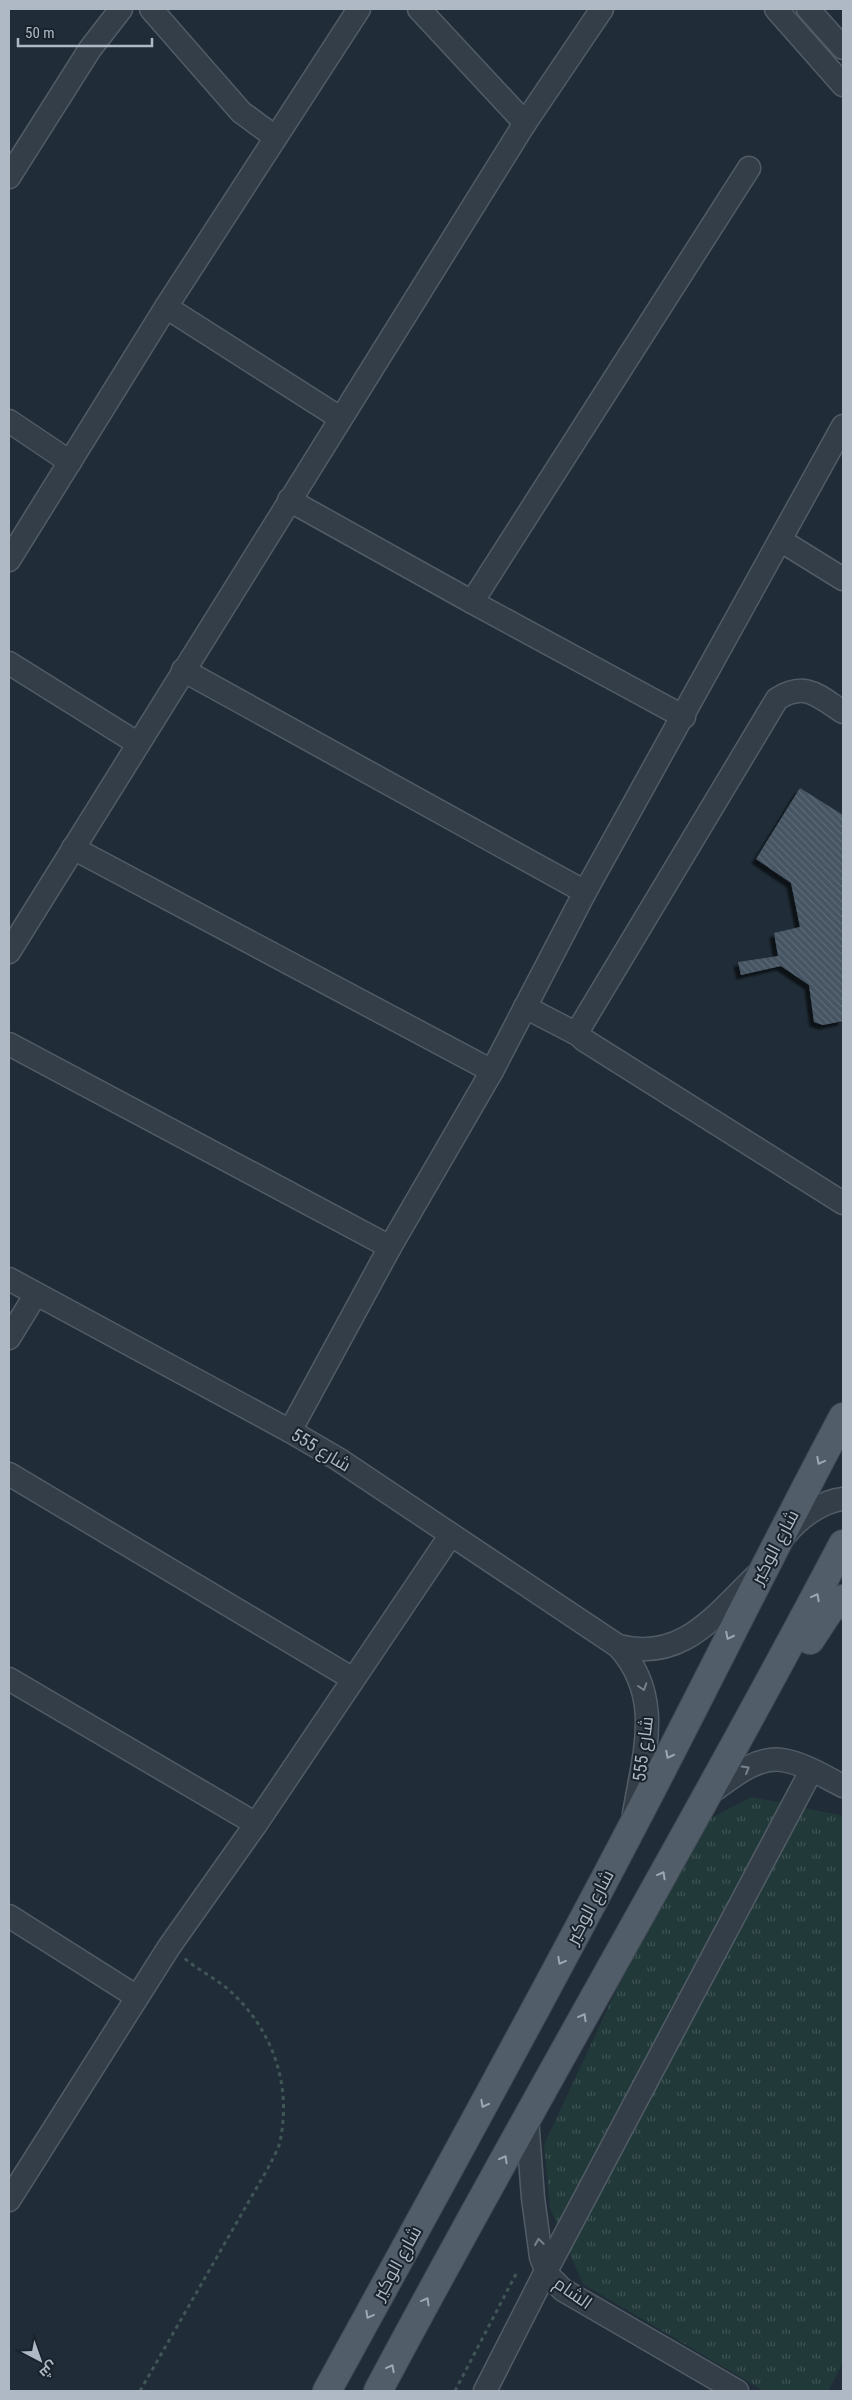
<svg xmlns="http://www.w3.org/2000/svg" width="852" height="2400" font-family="'Roboto Condensed',Cairo,sans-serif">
	<defs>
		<pattern id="grass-tufts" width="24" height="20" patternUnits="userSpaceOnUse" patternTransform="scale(1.25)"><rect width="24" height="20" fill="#223939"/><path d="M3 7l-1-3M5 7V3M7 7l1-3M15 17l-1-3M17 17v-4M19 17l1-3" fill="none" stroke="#405454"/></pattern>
		<pattern id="building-back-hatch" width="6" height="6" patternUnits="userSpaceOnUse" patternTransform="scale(1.25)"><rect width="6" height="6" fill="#465462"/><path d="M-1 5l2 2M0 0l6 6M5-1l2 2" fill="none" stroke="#5e6a77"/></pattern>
		<filter id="shadow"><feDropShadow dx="-4.5" dy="4.5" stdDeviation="1" flood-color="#0009"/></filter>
	</defs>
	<rect width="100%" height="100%" fill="#202d38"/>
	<polygon fill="url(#grass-tufts)" points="752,1797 843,1816 843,2363 828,2391 764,2391 583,2284 550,2208 544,2145 692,1828"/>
	<polygon fill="url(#building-back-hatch)" filter="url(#shadow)" points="800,788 843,815 843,1021 823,1025 814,1022 809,985 781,966 741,975 738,962 778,956 774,933 800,927 791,883 756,859"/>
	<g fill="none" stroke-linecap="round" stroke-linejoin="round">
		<g stroke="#515c66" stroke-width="25">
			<g id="minor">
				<polyline points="151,9 241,112 275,137"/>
				<polyline points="419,9 525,123"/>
				<polyline points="776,9 843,85"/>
				<polyline points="808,9 843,48"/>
				<polyline points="9,177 90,49 121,9"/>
				<polyline points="166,307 340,418"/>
				<polyline points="9,421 70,462"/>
				<polyline points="289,500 472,602 684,717"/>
				<polyline points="780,540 843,579"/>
				<polyline points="9,560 166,307 359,9"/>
				<polyline points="472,602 749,168"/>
				<polyline points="9,663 137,743"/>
				<polyline points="183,670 585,892"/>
				<path d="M 843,712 C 818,696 806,681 777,699 L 579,1029 L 579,1035 L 584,1040 L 843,1203"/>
				<polyline points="73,848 492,1071"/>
				<polyline points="9,952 525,123 602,9"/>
				<polyline points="525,1007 579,1035"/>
				<polyline points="9,1044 390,1247"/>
				<path d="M 9,1279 L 290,1431 L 338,1459 L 618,1646 C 664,1697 644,1752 634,1814"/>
				<polyline points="9,1338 36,1294"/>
				<polyline points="290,1431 390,1247 492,1071 585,892 843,426"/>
				<polyline points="9,1474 353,1679"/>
				<path d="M 786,1534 C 799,1518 822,1501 843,1499"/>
				<path d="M 618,1646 C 683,1662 714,1616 757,1575"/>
				<polyline points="9,1679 256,1824"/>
				<path d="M 706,1796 C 728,1781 754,1756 782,1760 C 803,1763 825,1777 843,1786"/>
				<polyline points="9,1916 137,1997"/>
				<polyline points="527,2118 533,2198 541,2257 548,2275 563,2290 737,2391"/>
				<polyline points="9,2200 169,1947 256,1824 450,1536"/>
				<polyline points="485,2391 546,2271 811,1771"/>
			</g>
		</g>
		<g stroke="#404a55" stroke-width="30">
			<g id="major">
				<polyline points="810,1640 829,1611 843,1599"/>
				<path d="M 327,2391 C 429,2205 532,2019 630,1831 C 702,1694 770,1554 843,1417"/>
				<path d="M 378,2391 C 529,2107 693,1829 843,1544"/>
			</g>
		</g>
		<g stroke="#405656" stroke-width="3" stroke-dasharray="4 4" stroke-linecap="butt">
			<path d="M 140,2391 L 268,2168 C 273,2158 280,2147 281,2136 C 291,2082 271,2028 230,1991 C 217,1979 198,1970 184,1958"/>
			<polyline points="455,2391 517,2272"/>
		</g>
		<use href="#minor" stroke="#343e49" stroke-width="22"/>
		<use href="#major" stroke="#515d69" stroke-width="28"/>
	</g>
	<defs><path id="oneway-chevron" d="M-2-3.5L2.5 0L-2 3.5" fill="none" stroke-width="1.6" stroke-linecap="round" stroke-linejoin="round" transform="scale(1.25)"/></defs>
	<g stroke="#9ba7b3">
		<use href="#oneway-chevron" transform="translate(820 1461) rotate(118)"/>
		<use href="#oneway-chevron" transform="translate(816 1597) rotate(-62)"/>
		<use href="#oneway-chevron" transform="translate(729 1636) rotate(117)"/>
		<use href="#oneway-chevron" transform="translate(669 1755) rotate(117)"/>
		<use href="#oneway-chevron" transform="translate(662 1875) rotate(-61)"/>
		<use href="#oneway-chevron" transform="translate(561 1961) rotate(118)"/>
		<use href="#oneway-chevron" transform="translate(583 2017) rotate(-61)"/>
		<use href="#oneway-chevron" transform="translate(484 2104) rotate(118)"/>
		<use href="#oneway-chevron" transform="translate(504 2159) rotate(-61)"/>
		<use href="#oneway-chevron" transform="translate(426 2301) rotate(-61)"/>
		<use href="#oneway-chevron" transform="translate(369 2315) rotate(119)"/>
		<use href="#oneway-chevron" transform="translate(391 2368) rotate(-62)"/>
	</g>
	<g stroke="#77828d">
		<use href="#oneway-chevron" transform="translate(643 1687) rotate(72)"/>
		<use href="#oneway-chevron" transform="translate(746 1769) rotate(-30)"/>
		<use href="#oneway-chevron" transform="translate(539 2242) rotate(-98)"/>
	</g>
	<g text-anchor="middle" stroke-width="4" stroke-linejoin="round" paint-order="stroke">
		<g font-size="18" fill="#aeb9c5" stroke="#19232d">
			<text transform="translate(321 1450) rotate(31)" y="6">شارع 555</text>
			<text transform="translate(775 1547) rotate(-62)" y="6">شارع الوكير</text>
			<text transform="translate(643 1749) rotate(-83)" y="6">شارع 555</text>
			<text transform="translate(590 1907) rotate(-62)" y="6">شارع الوكير</text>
			<text transform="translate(397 2263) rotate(-61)" y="6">شارع الوكير</text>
			<text transform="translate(573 2293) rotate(35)" y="6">الشام</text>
		</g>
	</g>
	<rect width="852" height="2400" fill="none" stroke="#aeb9c5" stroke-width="20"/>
	<g transform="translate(40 2360) rotate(139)" stroke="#19232d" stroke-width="4" paint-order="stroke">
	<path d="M0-4L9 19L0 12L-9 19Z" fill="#aeb9c5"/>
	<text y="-8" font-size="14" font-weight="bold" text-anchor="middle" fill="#aeb9c5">ش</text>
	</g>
	<path d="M18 38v8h134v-8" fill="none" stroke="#aeb9c5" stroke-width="2.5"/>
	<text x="25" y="38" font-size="15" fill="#aeb9c5" stroke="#19232d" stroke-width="4" paint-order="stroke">50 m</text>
</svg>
